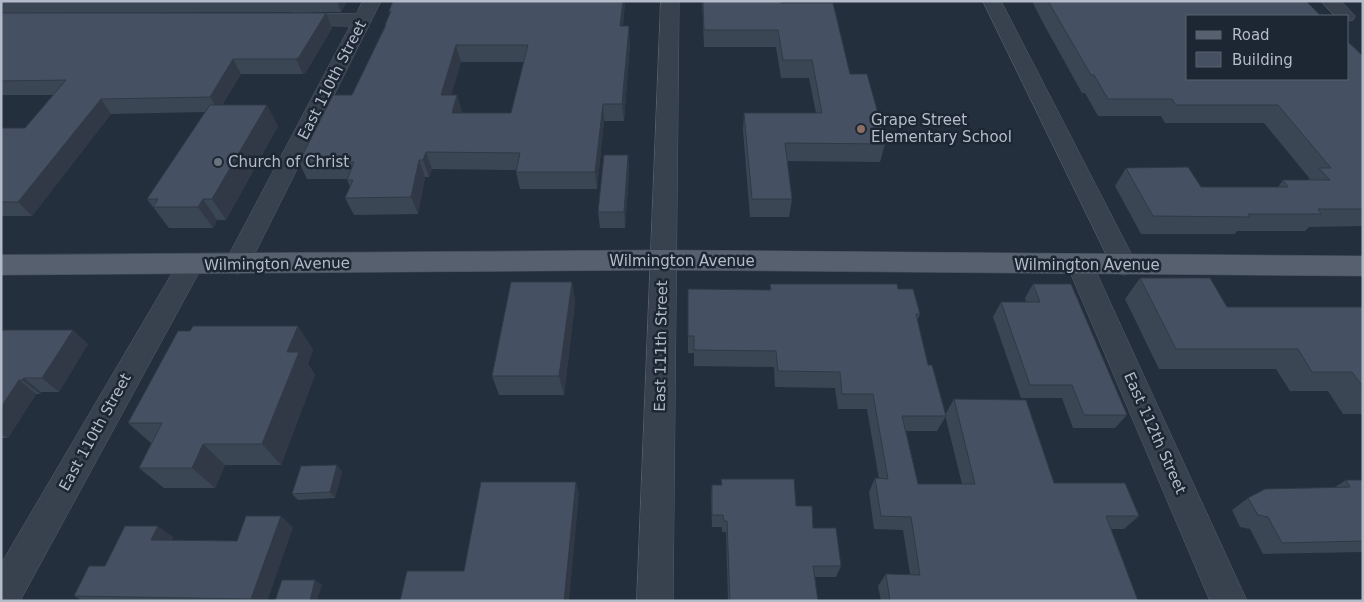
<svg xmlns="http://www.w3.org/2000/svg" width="1364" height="602" font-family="'DejaVu Sans',sans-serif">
	<rect width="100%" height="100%" fill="#242f3e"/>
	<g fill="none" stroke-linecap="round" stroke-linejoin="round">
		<g stroke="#565f6c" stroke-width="1">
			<g id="minor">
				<polygon points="363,1 381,1 246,271 237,274 228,271 224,264 350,26 293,25 286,23 283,19 286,15 293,13 356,14"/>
				<polygon points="661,1 679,1 673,601 637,601"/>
				<polygon points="983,1 1001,1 1137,265 1133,272 1124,275 1115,272"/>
				<polygon points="1321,1 1341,1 1355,16 1353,20 1348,21 1348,16 1335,16"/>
				<polygon points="190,255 199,258 203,265 20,601 1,601 1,564 181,258"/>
				<polygon points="1080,255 1089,258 1093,265 1247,601 1210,601 1067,265 1071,258"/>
			</g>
		</g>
		<g stroke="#414a57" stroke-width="1">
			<polygon id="major" points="663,250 1363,256 1363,276 663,270 1,275 1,255"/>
		</g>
		<use href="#minor" fill="#38414e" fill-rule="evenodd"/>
		<use href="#major" fill="#56606e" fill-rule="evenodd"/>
	</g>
	<g fill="#3b4654" fill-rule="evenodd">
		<polygon points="1,1 347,1 341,12 1,12"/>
		<path d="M 393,1 L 625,1 L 623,26 L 630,43 L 624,121 L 604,121 L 597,189 L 520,189 L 516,172 L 516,170 L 432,169 L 429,177 L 425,177 L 418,214 L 354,215 L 345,198 L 350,187 L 347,180 L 347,179 L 307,179 L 299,162 L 352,95 L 385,26 L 385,25 L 390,14 L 389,11 ZM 461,62 L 524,62 L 511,113 L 462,113 L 457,95 L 451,95 Z"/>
		<polygon points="702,1 781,1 781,3 850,74 885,144 880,162 787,161 792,199 789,217 750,217 743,130 744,113 816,113 809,78 781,78 776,47 704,47"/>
		<polygon points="1032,1 1306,1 1363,56 1363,226 1309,227 1305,231 1237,231 1235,234 1141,234 1115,186 1126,168 1201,187 1278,187 1283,180 1308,180 1310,179 1264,123 1165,123 1161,116 1098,116 1085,93 1082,93 1042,21"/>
		<polygon points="1,12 326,13 332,28 306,72 303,74 241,74 222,105 278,126 226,220 217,220 213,228 169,228 147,199 205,112 111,114 32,216 1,216 1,128 25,128 54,95 1,95"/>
		<polygon points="628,155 629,171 625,228 600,228 598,212"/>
		<polygon points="1140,278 1227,307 1363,307 1363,414 1343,414 1328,391 1290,391 1276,369 1159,369 1125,299"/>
		<polygon points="572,282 575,302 564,395 499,395 492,376"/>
		<polygon points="770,284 898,289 920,314 917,321 928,365 946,416 937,431 906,431 918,484 962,484 945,415 954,399 1054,483 1139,516 1124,529 1111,529 1138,601 881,601 878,586 886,574 910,574 903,530 874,529 869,492 875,478 879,479 867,409 838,409 835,388 775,387 774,367 694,366 694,353 688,353 688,289 770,290"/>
		<polygon points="1033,284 1127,415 1115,428 1073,428 1062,398 1021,398 993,317 1001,302 1026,302 1025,298"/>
		<polygon points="1,333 88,344 59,392 41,392 40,394 36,394 8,438 1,438"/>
		<polygon points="313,349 308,364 315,375 281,465 225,465 215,488 164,488 139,468 151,443 128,423"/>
		<polygon points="337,465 342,472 335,498 298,500 292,494"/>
		<polygon points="721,479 796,506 813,528 841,566 836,577 815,577 818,601 728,601 726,532 722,532 722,527 712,527 711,497 712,485 721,485"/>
		<polygon points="1346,480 1363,480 1363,552 1263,554 1250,529 1240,527 1232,510 1248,498 1335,487"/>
		<polygon points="293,527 267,601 83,601 74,596 105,566 173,537 172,540 237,541"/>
	</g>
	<g fill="#303945">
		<polygon points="337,1 347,1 341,12"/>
		<polygon points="623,1 625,1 621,43 620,26"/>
		<polygon points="326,13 332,28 306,72 303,74 296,59"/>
		<polygon points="629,26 630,43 624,121 622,104"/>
		<polygon points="456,45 461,62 446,112 441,95"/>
		<polygon points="233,59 241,74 218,111 210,97"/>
		<polygon points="457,95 462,112 457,130 452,113"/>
		<polygon points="101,99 111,114 32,216 18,202"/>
		<polygon points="603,104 604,121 597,189 595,172"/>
		<polygon points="267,105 278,126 226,220 212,199"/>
		<polygon points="426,152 432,169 429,177 423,160"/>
		<polygon points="628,155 629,171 625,228 624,212"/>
		<polygon points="419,160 425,177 418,214 411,197"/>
		<polygon points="203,199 217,220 213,228 198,207"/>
		<polygon points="572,282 575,302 564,395 559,376"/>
		<polygon points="298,326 313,349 308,364 315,375 281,465 262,444 287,352"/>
		<polygon points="73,330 88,344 59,392 42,378"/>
		<polygon points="24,378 41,392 40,394 22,380"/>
		<polygon points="19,380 36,394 8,438 1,434 1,407"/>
		<polygon points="203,444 225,465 215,488 192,468"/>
		<polygon points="337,465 342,472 335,498 330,492"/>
		<polygon points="576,482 579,494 569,601 564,601"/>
		<polygon points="281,516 293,527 267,601 254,601 251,599"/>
		<polygon points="158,526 173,537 167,551 151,540"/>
		<polygon points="315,580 322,585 317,601 310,601"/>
	</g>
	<g fill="#455162" stroke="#303945" fill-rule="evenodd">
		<path d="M 393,1 L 623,1 L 620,26 L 629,26 L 622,104 L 603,104 L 595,172 L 516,172 L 520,153 L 426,152 L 423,160 L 419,160 L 411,197 L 345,198 L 353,180 L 347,180 L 354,162 L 299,162 L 333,95 L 352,95 L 386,25 L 385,25 L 391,11 L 389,11 ZM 456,45 L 528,45 L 511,113 L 452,113 L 457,95 L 441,95 Z"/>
		<polygon points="703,1 781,1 781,3 833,3 850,74 867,74 882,128 885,144 785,143 792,199 752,199 744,113 822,113 812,60 783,60 778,30 704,30"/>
		<polygon points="1048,1 1306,1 1321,16 1188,16 1188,79 1348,79 1348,42 1363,56 1363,209 1318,209 1321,214 1248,214 1250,217 1153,216 1126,168 1188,167 1201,187 1288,187 1283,180 1330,180 1319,168 1331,168 1278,105 1176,105 1172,99 1108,99 1094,75 1091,75"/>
		<polygon points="1,13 326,13 299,57 296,59 233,59 210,97 101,99 18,202 1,202 1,128 25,128 66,80 1,81"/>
		<polygon points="210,105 267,105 212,199 203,199 198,207 153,207 158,199 147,199"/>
		<polygon points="604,155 628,155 624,212 598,212"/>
		<polygon points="1140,278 1210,278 1227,307 1363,307 1363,387 1352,372 1312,372 1298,349 1176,349"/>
		<polygon points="511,282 572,282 559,376 492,376"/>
		<polygon points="770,284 897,284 898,289 913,289 920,314 916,314 928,365 932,365 946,416 902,416 918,484 975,484 954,399 1026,400 1054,483 1125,483 1139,516 1106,516 1138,601 890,601 886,574 920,575 911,517 881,516 875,478 888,479 873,394 842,394 840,372 778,371 776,351 694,350 694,336 688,336 688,289 771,290"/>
		<polygon points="1033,284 1071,284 1127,415 1084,415 1072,385 1030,385 1001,302 1040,302"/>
		<polygon points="193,326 298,326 287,352 299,352 262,444 203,444 192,468 139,468 162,423 128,423 178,331 190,331"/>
		<polygon points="3,330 73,330 42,378 24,378 22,380 19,380 1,407 1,333"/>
		<polygon points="337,465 330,492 292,494 301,466"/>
		<polygon points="721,479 794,479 796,506 812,506 813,528 836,528 841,566 813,566 818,601 730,601 727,521 724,521 723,515 712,515 712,485 722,485"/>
		<polygon points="1346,480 1363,480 1363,541 1282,543 1268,517 1258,515 1248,498 1265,489 1350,487"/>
		<polygon points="481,482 576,482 564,601 400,601 407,571 464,571"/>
		<polygon points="246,516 281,516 251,599 74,596 89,566 105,566 125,526 158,526 151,540 237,541"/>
		<polygon points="282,580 315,580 310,601 275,601"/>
	</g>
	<circle fill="#8d6e63" stroke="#1d2633" stroke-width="2" cx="861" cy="129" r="5"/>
	<circle fill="#6b7280" stroke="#1d2633" stroke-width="2" cx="218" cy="162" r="5"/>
	<g text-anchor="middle" stroke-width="5" stroke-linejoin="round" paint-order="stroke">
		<g font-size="15" fill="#b4bcc9" stroke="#1d2633">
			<text transform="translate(332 80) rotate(-63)" y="5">East 110th Street</text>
			<text x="682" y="266">Wilmington Avenue</text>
			<text transform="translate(277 264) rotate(-1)" y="5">Wilmington Avenue</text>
			<text x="1087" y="270">Wilmington Avenue</text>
			<text transform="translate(661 346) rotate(-89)" y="5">East 111th Street</text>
			<text transform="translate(95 432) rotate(-61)" y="5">East 110th Street</text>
			<text transform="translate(1155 433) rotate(66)" y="5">East 112th Street</text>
		</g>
		<g font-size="15" fill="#b4bcc9" stroke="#1d2633" text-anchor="start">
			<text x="871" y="125">Grape Street<tspan x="871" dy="17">Elementary School</tspan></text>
			<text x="228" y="167">Church of Christ</text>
		</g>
	</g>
	<rect width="1364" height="602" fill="none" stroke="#b4bcc9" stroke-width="5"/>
	<rect x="1186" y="15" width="162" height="65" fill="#1d2633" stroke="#59626f"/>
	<rect x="1196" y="31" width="25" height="8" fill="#56606e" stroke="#59626f"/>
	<text x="1232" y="40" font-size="15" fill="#b4bcc9">Road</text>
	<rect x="1196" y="52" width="25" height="15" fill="#455162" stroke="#59626f"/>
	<text x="1232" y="65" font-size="15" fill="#b4bcc9">Building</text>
</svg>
